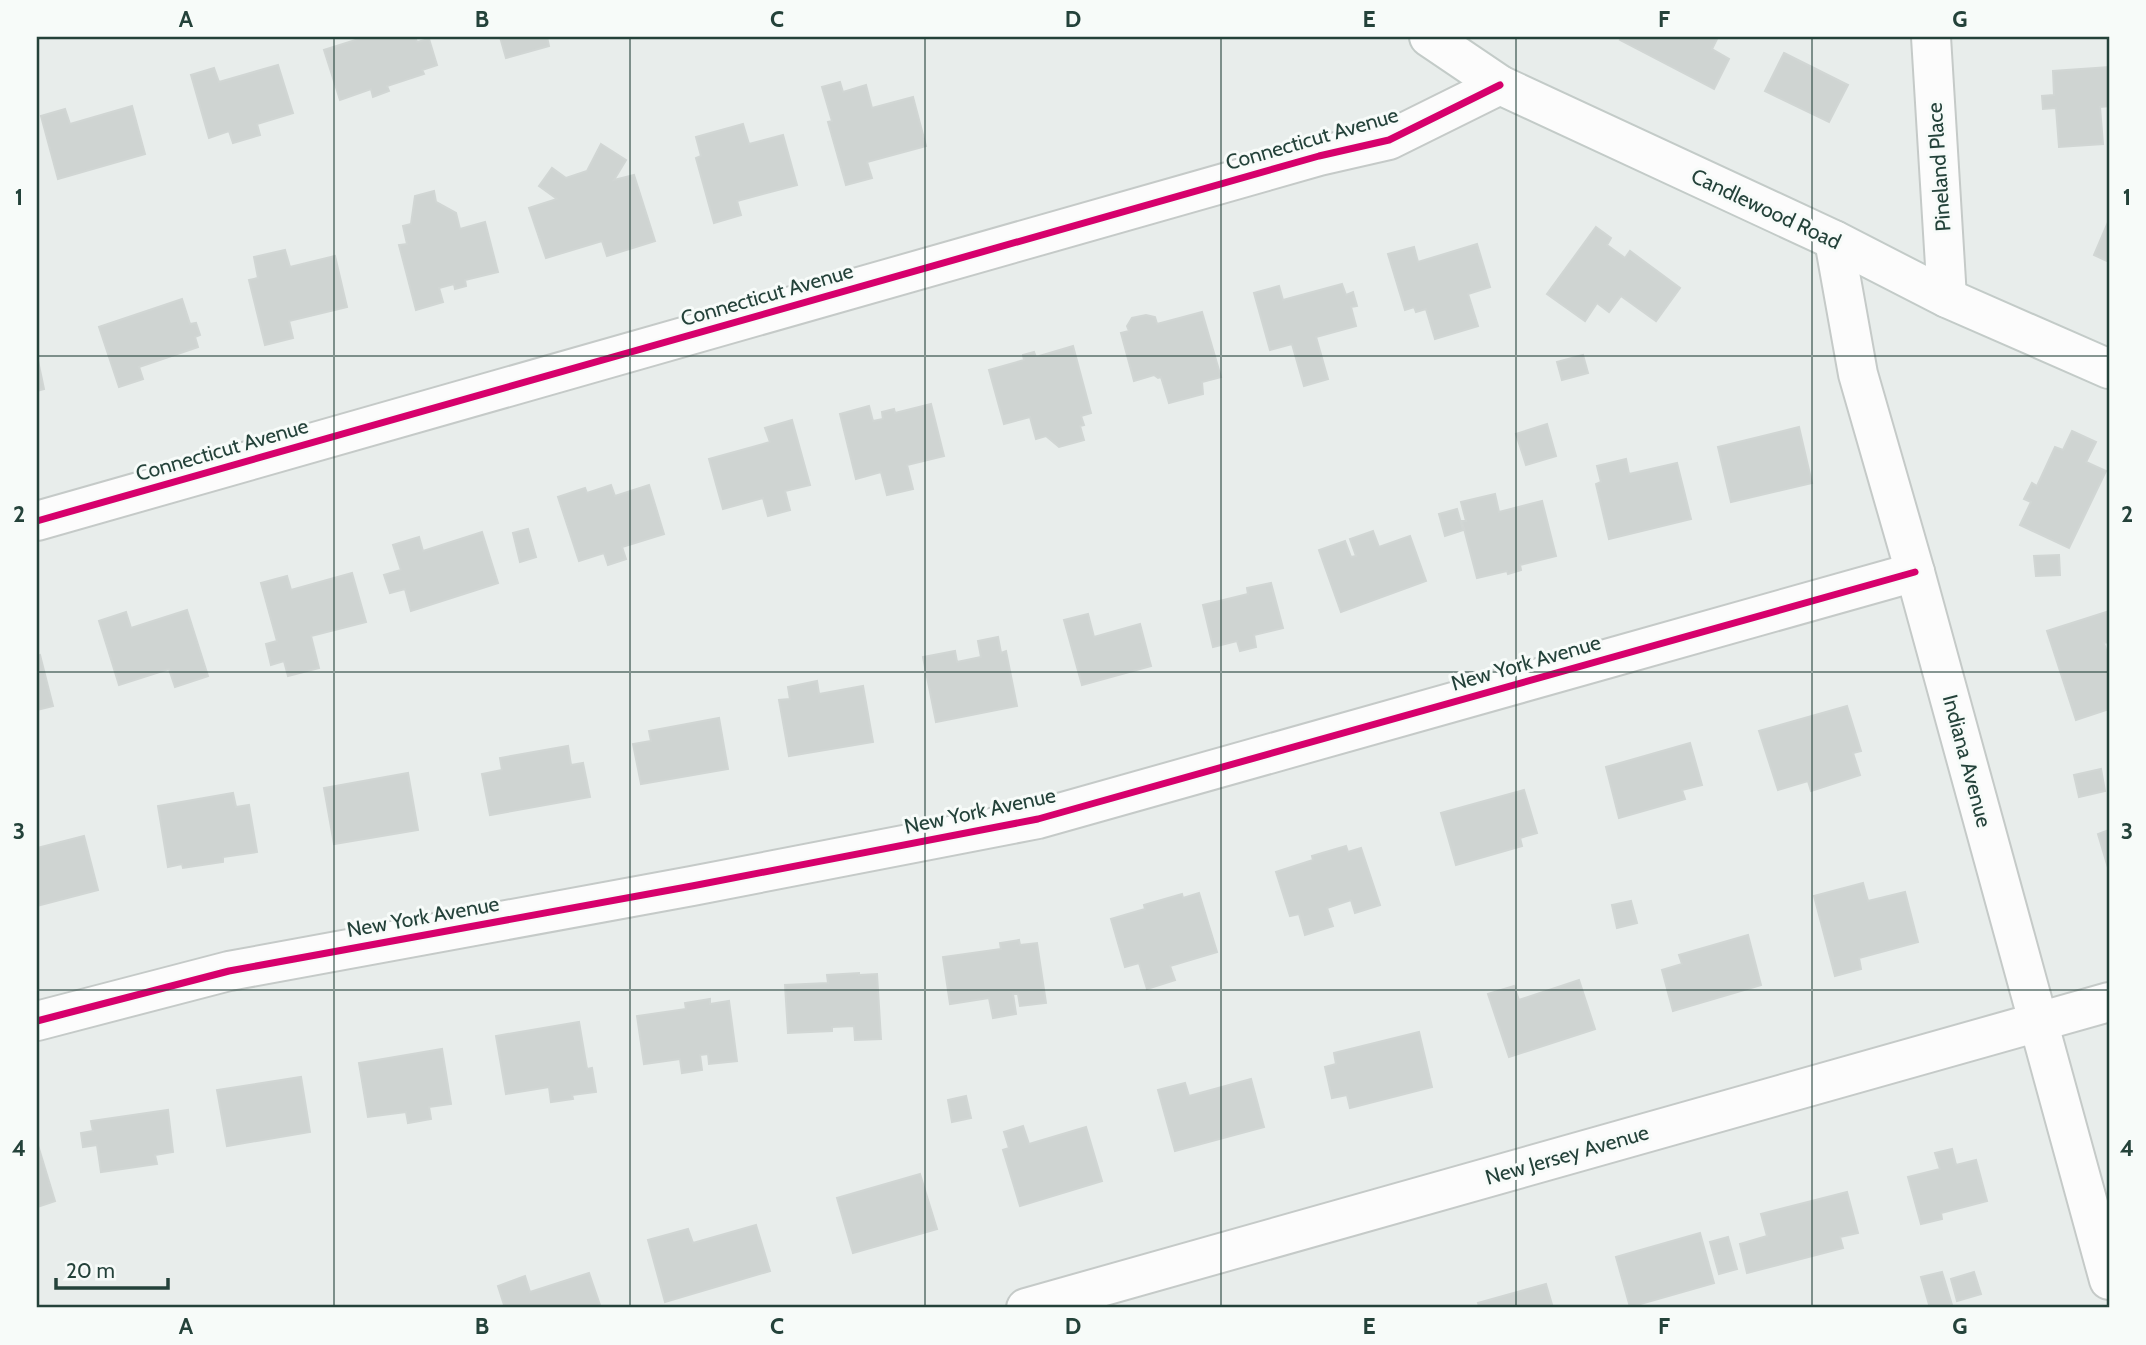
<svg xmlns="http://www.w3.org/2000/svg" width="2146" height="1345" font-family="Cabin,sans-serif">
	<rect width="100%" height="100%" fill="#e8edeb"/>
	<g fill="#cfd4d2" stroke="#d1d6d4" stroke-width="2">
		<polygon points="365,37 415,37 417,42 429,39 437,65 422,70 424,74 387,86 389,91 373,97 371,89 340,100 324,50"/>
		<polygon points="500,37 547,37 549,46 506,58"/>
		<polygon points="1622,37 1718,37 1712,49 1729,59 1714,89 1620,40"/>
		<polygon points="1784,53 1848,85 1829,122 1765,91"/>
		<polygon points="278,65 293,113 257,124 260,135 233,143 229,131 209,138 191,75 214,68 219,82"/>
		<polygon points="2109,67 2109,106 2100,107 2103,144 2059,147 2056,108 2043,109 2042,96 2054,95 2053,71"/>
		<polygon points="840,82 843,92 866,85 872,108 913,97 926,146 867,162 872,178 846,185 828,122 832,121 822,87"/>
		<polygon points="132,106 145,154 58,179 41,116 65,109 70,124"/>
		<polygon points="743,124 749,144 783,135 797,185 737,201 741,215 714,223 696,158 701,156 696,137"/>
		<polygon points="601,144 626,160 614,180 634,175 655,241 607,256 602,241 546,258 529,208 557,199 539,186 552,168 566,178 587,171"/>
		<polygon points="434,191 436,202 456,213 460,229 485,222 498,272 465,280 466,286 455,289 454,284 439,288 443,302 416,310 399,245 407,244 403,226 411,224 415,196"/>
		<polygon points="2109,220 2109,262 2094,255"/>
		<polygon points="1596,227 1611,238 1607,245 1625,258 1630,251 1680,288 1656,321 1621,296 1609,312 1597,303 1585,321 1547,294"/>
		<polygon points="1477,244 1490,287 1468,294 1478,326 1435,339 1426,309 1416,312 1414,307 1405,310 1388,254 1414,247 1418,262"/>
		<polygon points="285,250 290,267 335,256 347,307 289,321 293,338 265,345 249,280 258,278 254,257"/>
		<polygon points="1342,284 1346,295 1353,292 1357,306 1351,307 1356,326 1316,337 1328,379 1304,386 1292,344 1270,350 1254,293 1279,286 1283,300"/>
		<polygon points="182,299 190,324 196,323 200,335 195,337 198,347 139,367 143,379 119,387 99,327"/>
		<polygon points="1202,312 1221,377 1202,382 1203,394 1169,403 1161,377 1158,378 1154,375 1134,381 1121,333 1129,331 1127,326 1132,318 1146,315 1155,317 1157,324"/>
		<polygon points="1073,346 1091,413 1081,416 1084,425 1080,426 1084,440 1059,447 1046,436 1036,439 1030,417 1004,424 989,370 1024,360 1023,355 1034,352 1036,357"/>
		<polygon points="1583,355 1588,373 1562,380 1557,362"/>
		<polygon points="37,356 44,389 37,391"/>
		<polygon points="931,404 944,456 907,465 913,489 887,495 881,472 856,479 840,414 869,406 873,421 883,419 882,412 894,409 895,413"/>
		<polygon points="792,420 810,485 785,491 790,510 768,516 763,498 723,509 709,459 770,442 765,428"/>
		<polygon points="1547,424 1556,456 1526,465 1516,434"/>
		<polygon points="1799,427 1812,483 1731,502 1718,447"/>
		<polygon points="2072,431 2096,442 2086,462 2106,471 2069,548 2020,525 2031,502 2024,499 2032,483 2037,486 2055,447 2063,450"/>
		<polygon points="1626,459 1629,474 1677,463 1691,519 1609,539 1596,484 1601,482 1597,466"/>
		<polygon points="611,485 615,496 649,485 664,534 622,547 626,559 608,565 604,553 579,561 558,497 585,488 587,493"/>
		<polygon points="1495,494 1499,512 1542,501 1556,556 1520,565 1521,570 1508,574 1507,571 1477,578 1462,521 1466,521 1461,502"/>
		<polygon points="1457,509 1463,530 1445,536 1439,514"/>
		<polygon points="528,529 536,557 520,562 513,533"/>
		<polygon points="1373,531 1379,547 1410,536 1426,581 1341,612 1319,550 1345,541 1351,557 1356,556 1350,539"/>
		<polygon points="482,532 498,583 411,611 405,589 390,593 384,575 401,570 393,545 419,537 423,551"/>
		<polygon points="2059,555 2060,575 2036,576 2034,556"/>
		<polygon points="352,573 366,622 311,636 319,668 288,676 284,661 271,665 266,644 277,641 261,583 287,576 291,590"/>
		<polygon points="1271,583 1283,628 1254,635 1256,647 1240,651 1237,641 1213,647 1203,605 1248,594 1247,588"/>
		<polygon points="187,610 208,676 175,687 169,669 119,685 99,621 126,612 131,628"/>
		<polygon points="2109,611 2109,642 2104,643 2109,659 2109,709 2076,720 2047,631"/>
		<polygon points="1088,614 1094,637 1140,624 1151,666 1082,685 1064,620"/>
		<polygon points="998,637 1001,653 1006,651 1017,706 936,722 923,657 955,651 957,662 981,657 978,641"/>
		<polygon points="40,655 53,706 37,710 37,656"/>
		<polygon points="817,681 819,694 863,686 873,742 789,756 779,700 790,699 788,687"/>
		<polygon points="1847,706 1861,751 1853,753 1860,775 1811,791 1808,781 1778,790 1759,731"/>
		<polygon points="719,718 728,769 641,784 633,744 651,741 649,731"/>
		<polygon points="1690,743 1702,785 1682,790 1685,799 1619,818 1606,767"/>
		<polygon points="568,746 571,765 583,763 590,797 490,815 482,774 502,770 500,758"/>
		<polygon points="2101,769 2105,791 2079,797 2074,775"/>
		<polygon points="408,773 418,830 334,844 324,788"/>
		<polygon points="1524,790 1537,833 1520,838 1522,846 1456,865 1441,813"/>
		<polygon points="233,793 236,807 249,805 257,852 223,857 223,862 183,868 182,864 168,867 158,806"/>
		<polygon points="2109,830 2109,871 2098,834"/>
		<polygon points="84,836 98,890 37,906 37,848"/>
		<polygon points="1346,846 1348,852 1361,848 1380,905 1355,913 1351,900 1327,908 1333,926 1305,935 1299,914 1290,916 1276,872 1313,860 1312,856"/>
		<polygon points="1863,883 1868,901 1905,892 1918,942 1859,958 1861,969 1835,976 1814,896"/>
		<polygon points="1199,893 1217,952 1170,966 1175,980 1147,989 1139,963 1125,967 1111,919 1145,909 1144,905 1182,894 1183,898"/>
		<polygon points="1631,901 1637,923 1617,928 1612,905"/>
		<polygon points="1748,935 1761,985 1673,1011 1662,970 1682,964 1679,955"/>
		<polygon points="1019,940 1020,945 1037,943 1046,1003 1020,1006 1018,994 1013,994 1016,1014 993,1018 989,998 950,1004 943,957 1001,949 1000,943"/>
		<polygon points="859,973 859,975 877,974 881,1039 855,1040 854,1026 832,1027 832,1031 788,1033 785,985 828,983 827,975"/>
		<polygon points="1579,980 1595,1029 1509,1057 1488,994 1514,986 1519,1000"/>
		<polygon points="710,999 710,1004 729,1001 737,1061 709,1064 708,1054 700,1055 702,1070 682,1073 680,1059 644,1064 637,1016 686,1009 685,1003"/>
		<polygon points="579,1022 587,1069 592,1068 596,1092 572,1095 573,1099 551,1102 549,1087 506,1094 496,1036"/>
		<polygon points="1419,1032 1432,1087 1350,1108 1347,1095 1332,1098 1325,1067 1336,1064 1334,1053"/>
		<polygon points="442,1049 451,1104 429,1107 431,1119 408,1123 406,1112 368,1117 359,1063"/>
		<polygon points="301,1077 310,1132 227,1146 217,1090"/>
		<polygon points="1251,1079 1264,1127 1175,1151 1158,1090 1185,1083 1189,1096"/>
		<polygon points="966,1096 971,1118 952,1122 948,1100"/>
		<polygon points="168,1110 173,1152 155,1155 157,1164 101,1172 97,1145 83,1147 81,1133 93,1131 91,1121"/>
		<polygon points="1023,1126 1029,1144 1086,1127 1102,1181 1020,1206 1003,1150 1009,1148 1004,1132"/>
		<polygon points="37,1142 55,1201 37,1207"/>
		<polygon points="1952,1149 1956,1165 1976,1160 1987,1201 1941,1213 1942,1219 1921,1224 1908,1177 1940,1169 1935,1153"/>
		<polygon points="920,1174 937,1229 853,1253 837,1198"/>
		<polygon points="1847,1192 1858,1233 1840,1237 1843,1248 1747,1273 1740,1244 1767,1236 1761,1214"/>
		<polygon points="756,1225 770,1271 665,1302 648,1240 688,1229 693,1243"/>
		<polygon points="1700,1233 1714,1283 1630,1307 1616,1257"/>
		<polygon points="1728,1237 1737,1269 1719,1274 1710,1242"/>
		<polygon points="1942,1272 1952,1305 1930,1308 1921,1277"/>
		<polygon points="1974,1272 1981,1294 1957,1301 1951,1279"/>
		<polygon points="589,1273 601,1308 505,1308 498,1286 525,1276 530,1292"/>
		<polygon points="1546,1284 1553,1308 1480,1308 1478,1303"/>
	</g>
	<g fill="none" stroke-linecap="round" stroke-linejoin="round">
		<g stroke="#c5cac8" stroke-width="42">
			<g id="street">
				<polyline points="1931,37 1947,298"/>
				<polyline points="1834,240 1858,374 1915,572 2109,1280"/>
				<polyline points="37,521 1319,156 1389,140 1500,85"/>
				<polyline points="37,1021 229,971 692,886 1038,819 1915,572"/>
				<polyline points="1026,1308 2109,1002"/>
			</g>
		</g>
		<g stroke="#c3cbc8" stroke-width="42">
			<polyline id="secondary" points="1429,37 1500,85 1834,240 1947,298 2109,369"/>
		</g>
		<use href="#street" stroke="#fcfcfc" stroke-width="38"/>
		<use href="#secondary" stroke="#fcfcfc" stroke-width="38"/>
		<g stroke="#f7fbf9" stroke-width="11">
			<g id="cycleway">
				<polyline points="37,521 1319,156 1389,140 1500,85"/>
				<polyline points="37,1021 229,971 692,886 1038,819 1915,572"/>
			</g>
		</g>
		<use href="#cycleway" stroke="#d6006c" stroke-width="7"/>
	</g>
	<path fill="none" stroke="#24423a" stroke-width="2" stroke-opacity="0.55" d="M 334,37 L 334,1308M 630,37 L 630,1308M 925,37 L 925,1308M 1221,37 L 1221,1308M 1516,37 L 1516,1308M 1812,37 L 1812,1308M 37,356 L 2109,356M 37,672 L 2109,672M 37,990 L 2109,990"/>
	<g text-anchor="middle" stroke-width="6" stroke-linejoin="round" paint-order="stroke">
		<g font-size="21" fill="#24423a" stroke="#f7fbf9">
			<text transform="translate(1312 139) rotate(-16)" y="7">Connecticut Avenue</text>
			<text transform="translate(1939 167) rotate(-94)" y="7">Pineland Place</text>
			<text transform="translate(1766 209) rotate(25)" y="7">Candlewood Road</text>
			<text transform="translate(767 295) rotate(-16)" y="7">Connecticut Avenue</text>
			<text transform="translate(222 450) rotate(-16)" y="7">Connecticut Avenue</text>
			<text transform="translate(1526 663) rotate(-16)" y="7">New York Avenue</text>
			<text transform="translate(1967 761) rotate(75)" y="7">Indiana Avenue</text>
			<text transform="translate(980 811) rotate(-12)" y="7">New York Avenue</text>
			<text transform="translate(423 917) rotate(-10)" y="7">New York Avenue</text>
			<text transform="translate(1567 1155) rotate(-16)" y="7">New Jersey Avenue</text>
		</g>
	</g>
	<rect width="2146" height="1345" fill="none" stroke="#f7fbf9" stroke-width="77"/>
	<path d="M56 1278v10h112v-10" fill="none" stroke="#24423a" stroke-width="3.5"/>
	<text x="66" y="1278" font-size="21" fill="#24423a" stroke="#f7fbf9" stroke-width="5" paint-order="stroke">20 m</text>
	<rect x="38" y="38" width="2070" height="1268" fill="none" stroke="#24423a" stroke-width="2.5"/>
	<g font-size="23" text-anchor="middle" font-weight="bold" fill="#24423a">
		<text x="186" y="27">A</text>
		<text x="482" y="27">B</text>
		<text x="777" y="27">C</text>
		<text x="1073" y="27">D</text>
		<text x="1369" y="27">E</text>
		<text x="1664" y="27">F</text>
		<text x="1960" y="27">G</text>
		<text x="19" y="205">1</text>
		<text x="2127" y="205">1</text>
		<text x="19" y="522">2</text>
		<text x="2127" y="522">2</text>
		<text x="19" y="839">3</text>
		<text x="2127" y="839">3</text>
		<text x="19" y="1156">4</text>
		<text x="2127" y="1156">4</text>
		<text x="186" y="1334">A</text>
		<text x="482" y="1334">B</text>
		<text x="777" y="1334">C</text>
		<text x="1073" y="1334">D</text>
		<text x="1369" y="1334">E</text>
		<text x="1664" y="1334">F</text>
		<text x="1960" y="1334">G</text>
	</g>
</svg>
